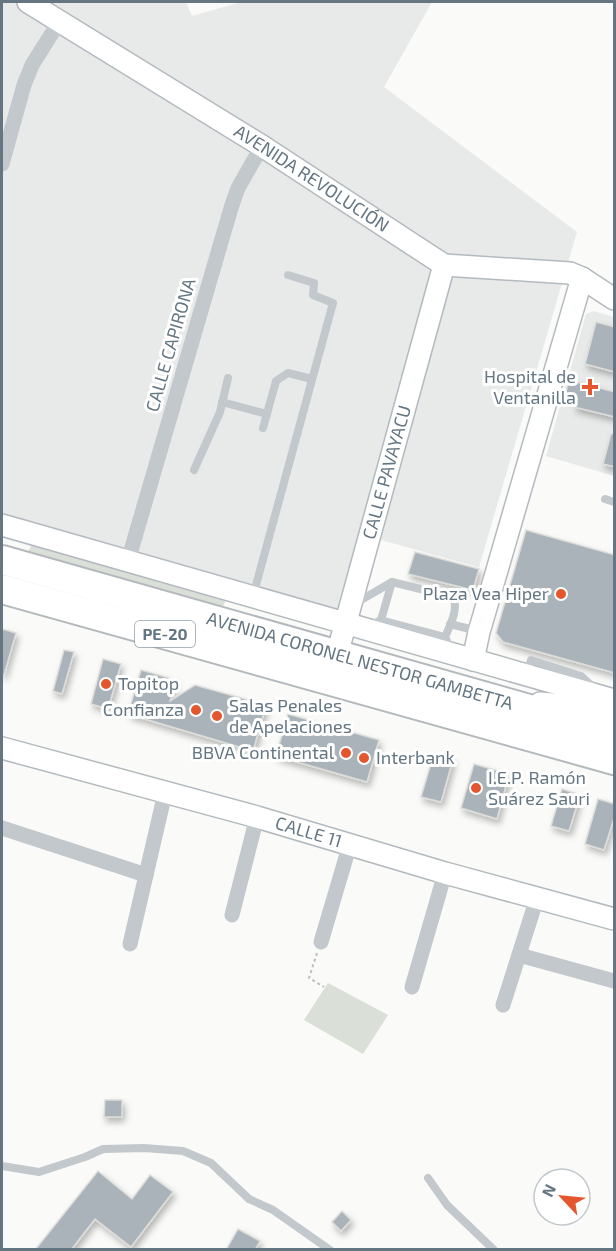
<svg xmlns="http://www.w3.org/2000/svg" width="616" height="1251" font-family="'Exo 2',sans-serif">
	<defs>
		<filter id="shadow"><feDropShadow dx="2.5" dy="4.5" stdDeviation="3" flood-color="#0004"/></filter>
	</defs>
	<rect width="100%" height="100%" fill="#fafaf8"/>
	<g fill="#e8e9e9">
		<polygon points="2,2 186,2 192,16 241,2 432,2 384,87 577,232 479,567 359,534 331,628 2,535"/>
		<polygon points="593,311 614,317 614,476 546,456 586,314"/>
	</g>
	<g fill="#dadfd7">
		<polygon points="32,544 226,599 221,612 27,554"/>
		<polygon points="328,983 388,1015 363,1054 304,1020"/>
	</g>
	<g fill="#aab3b9" stroke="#dcdcda" stroke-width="1.5" filter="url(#shadow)">
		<polygon points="596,322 615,327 615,372 585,364"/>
		<polygon points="569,380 615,392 615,417 574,407 577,398 565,395"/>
		<polygon points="611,434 615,434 615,467 603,464"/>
		<polygon points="526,530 615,555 615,673 503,642 496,633"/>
		<polygon points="415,552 479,569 473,590 408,574"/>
		<polygon points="2,629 16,633 4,675 2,675"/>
		<polygon points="64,650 74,652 62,694 53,691"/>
		<polygon points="103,659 121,664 108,709 91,704"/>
		<polygon points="141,670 176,680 170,701 195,685 266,705 253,751 128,714"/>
		<polygon points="288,714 379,740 367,782 276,756"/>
		<polygon points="434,753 453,759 441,802 421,797"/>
		<polygon points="474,764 509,774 497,819 461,808"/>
		<polygon points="562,789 580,795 569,831 551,826"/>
		<polygon points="598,799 615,804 615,815 604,850 585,844"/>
		<polygon points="105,1100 122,1100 122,1117 104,1117"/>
		<polygon points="98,1171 132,1199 150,1175 173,1192 131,1247 95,1219 71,1250 35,1250"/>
		<polygon points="342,1211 351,1220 341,1231 332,1222"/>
		<polygon points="238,1229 260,1241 255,1250 226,1250"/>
	</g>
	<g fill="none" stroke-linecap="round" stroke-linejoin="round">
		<g stroke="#b3babf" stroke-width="24">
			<g id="secondary">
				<path id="s1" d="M 28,2 L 262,146 L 444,265 L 570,273 L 582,278 L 614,299"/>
				<polyline points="2,525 614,700"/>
				<polyline points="473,660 479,632 582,278"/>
				<path id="s2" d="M 333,669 L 444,265"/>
				<polyline points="540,703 611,709"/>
				<path id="s3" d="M 2,748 L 257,817 L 445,873 L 614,919"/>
			</g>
		</g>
		<g stroke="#b4b9bd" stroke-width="32">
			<g id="highway">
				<path id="s4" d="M 2,560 L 614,733"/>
				<polyline points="2,589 614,760"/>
			</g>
		</g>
		<polyline stroke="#bbbfc2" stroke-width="2" stroke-dasharray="3 3" stroke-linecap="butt" points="317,953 309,978 324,987"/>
		<g stroke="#c3c8cc" stroke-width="8">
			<polyline points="222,402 267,414"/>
			<polyline points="263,428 276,381 288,373 312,379"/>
			<polyline points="194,470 220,412 228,378"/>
			<polyline points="605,499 614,502"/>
			<polyline points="253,596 333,303 313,295 314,283 288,275"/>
			<polyline points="354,604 392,582"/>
			<path d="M 381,620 L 392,582 L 453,597 C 459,609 450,625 445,637"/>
			<polyline points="377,622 381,620 388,622 445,637 447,641"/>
			<polyline points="450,624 478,631"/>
			<polyline points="527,674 531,660 581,676 593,687"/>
			<polyline points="2,1166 39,1172 85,1157 103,1149 144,1148 183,1151 211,1163 249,1199 273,1210 330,1250"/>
			<polyline points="428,1178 447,1205 494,1250"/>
		</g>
		<g stroke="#c3c8cc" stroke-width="15">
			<polyline points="2,164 24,85 32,65 59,22"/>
			<polyline points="128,561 231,208 238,188 262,146"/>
			<polyline points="2,828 146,875"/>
			<polyline points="232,915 257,817"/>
			<polyline points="321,942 350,844"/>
			<polyline points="130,944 165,793"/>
			<polyline points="519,955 614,981"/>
			<polyline points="412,987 445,873"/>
			<polyline points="503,1005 537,898"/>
		</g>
		<use href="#secondary" stroke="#fff" stroke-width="21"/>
		<use href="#highway" stroke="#fff" stroke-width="28"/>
	</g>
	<g fill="#e4572e" stroke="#fff" stroke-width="2">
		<path d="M587 378h6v6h6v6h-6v6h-6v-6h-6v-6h6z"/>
		<circle cx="561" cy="594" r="6"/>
		<circle cx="106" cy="684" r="6"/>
		<circle cx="196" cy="710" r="6"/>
		<circle cx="217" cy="716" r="6"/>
		<circle cx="346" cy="753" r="6"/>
		<circle cx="364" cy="758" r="6"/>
		<circle cx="476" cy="788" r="6"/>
	</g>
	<g text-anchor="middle" stroke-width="6" stroke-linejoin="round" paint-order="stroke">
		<rect fill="#fff" stroke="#939fa8" stroke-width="1.5" x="135" y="621" width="60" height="26" rx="4.5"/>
		<g font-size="16" font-weight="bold" fill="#657683">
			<text x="165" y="640">PE-20</text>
		</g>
		<g font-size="18" fill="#657683" stroke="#fff">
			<text dy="6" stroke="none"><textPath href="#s1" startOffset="334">AVENIDA REVOLUCIÓN</textPath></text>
			<text transform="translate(171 345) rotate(-74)" y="6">CALLE CAPIRONA</text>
			<text dy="6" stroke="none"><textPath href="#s2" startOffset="204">CALLE PAVAYACU</textPath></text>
			<text dy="6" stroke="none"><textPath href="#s4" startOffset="372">AVENIDA CORONEL NESTOR GAMBETTA</textPath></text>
			<text dy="6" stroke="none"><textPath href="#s3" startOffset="318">CALLE 11</textPath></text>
		</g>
		<g font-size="18" fill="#657683" stroke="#fff" text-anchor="end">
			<text x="576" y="383">Hospital de<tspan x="576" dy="21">Ventanilla</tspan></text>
			<text x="549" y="600">Plaza Vea Hiper</text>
			<text x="118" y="690" text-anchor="start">Topitop</text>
			<text x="229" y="712" text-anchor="start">Salas Penales<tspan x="229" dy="21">de Apelaciones</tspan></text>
			<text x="184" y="716">Confianza</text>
			<text x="334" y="759">BBVA Continental</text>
			<text x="376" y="764" text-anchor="start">Interbank</text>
			<text x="488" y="784" text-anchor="start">I.E.P. Ramón<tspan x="488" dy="21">Suárez Sauri</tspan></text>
		</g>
	</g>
	<rect width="616" height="1251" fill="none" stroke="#657683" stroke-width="6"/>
	<g transform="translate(562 1197) rotate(296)"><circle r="28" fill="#ffffff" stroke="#c1c8cd" stroke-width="1.5"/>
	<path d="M0-4.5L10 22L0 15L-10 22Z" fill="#e4572e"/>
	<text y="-9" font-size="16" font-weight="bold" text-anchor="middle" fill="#657683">N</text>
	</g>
</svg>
